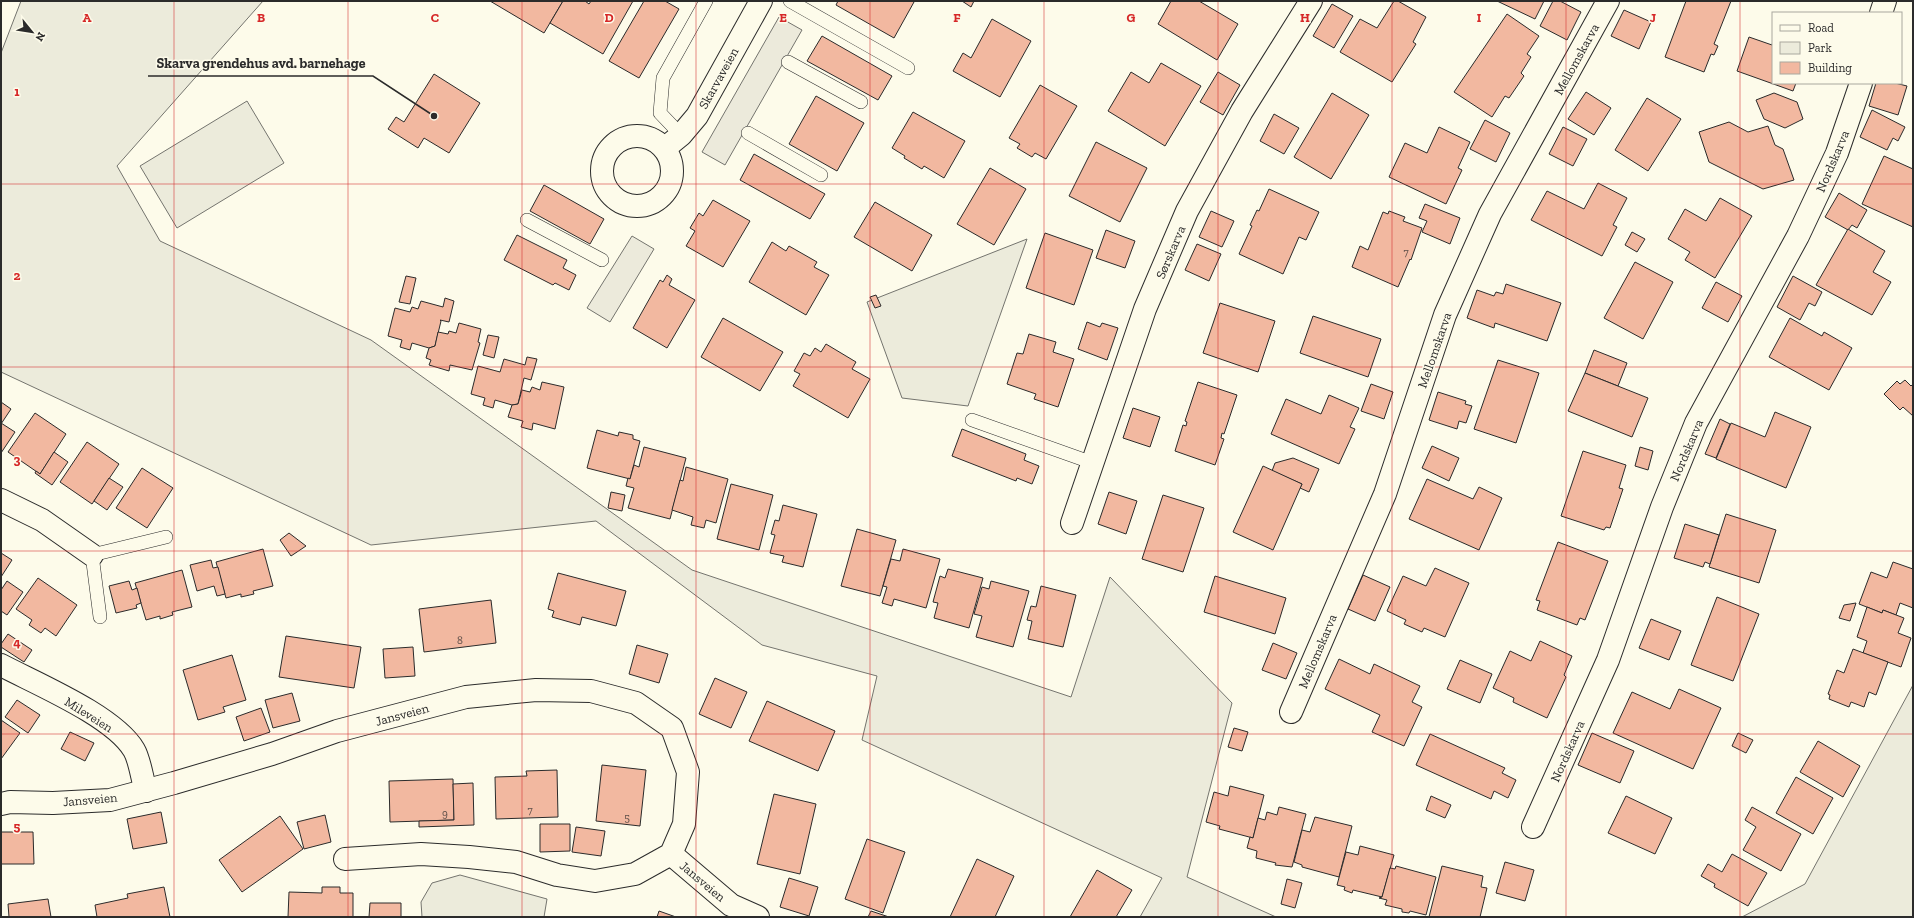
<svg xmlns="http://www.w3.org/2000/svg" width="1914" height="918" font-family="'Zilla Slab',serif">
	<rect width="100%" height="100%" fill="#fdfbea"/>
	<g fill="#ecebdb" stroke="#74746e">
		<polygon points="21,1 263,1 117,166 160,241 371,340 692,570 1071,697 1110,577 1232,703 1187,877 1276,917 1140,917 1162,878 862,740 877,676 762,645 596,521 371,545 1,372 1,53"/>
		<polygon points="247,101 284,163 177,228 140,166"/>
		<polygon points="1027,239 968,406 902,398 867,302"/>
		<polygon points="1913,685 1913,917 1742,917 1805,884"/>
		<polygon points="460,875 547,899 544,917 422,917 421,902 432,883"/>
	</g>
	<g fill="#eceadb" stroke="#74746e">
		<polygon points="779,17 802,30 725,165 702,152"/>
		<polygon points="632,236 654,249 610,322 587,308"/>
	</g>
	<g fill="#f2b8a0" stroke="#2b2b2b">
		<polygon points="490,1 563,1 544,33"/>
		<polygon points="563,1 585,1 589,4 591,1 633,1 603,54 550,23"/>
		<polygon points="644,1 665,1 679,9 639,78 609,61"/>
		<polygon points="838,1 912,1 914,2 894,38 836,5"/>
		<polygon points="962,1 974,1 971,7"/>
		<polygon points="1171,1 1199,1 1238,24 1217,60 1158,24"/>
		<polygon points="1394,1 1398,1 1426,17 1413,42 1416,44 1392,82 1340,52 1360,19 1377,28"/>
		<polygon points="1497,1 1544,1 1535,19"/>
		<polygon points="1553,1 1560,1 1581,12 1567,40 1540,26"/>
		<polygon points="1686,1 1731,1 1714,44 1718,46 1714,55 1711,54 1704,72 1665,57"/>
		<polygon points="1332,4 1353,16 1334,48 1313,36"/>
		<polygon points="1624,10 1651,22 1639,49 1611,36"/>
		<polygon points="1507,14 1539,36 1527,54 1531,57 1521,73 1524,76 1509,98 1505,96 1492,117 1454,92"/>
		<polygon points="992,19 1031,41 1000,97 953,71 963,53 971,58"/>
		<polygon points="822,36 892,76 878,100 807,61"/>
		<polygon points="1749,37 1772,45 1773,41 1773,83 1796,83 1793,91 1737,71"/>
		<polygon points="1161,63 1201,86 1165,146 1108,111 1131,72 1149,83"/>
		<polygon points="1218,72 1240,85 1223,115 1200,102"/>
		<polygon points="434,74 480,103 449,153 424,138 418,148 388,129 396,117 404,122"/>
		<polygon points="1876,83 1895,83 1907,86 1898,115 1869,106"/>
		<polygon points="1040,85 1077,106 1046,159 1035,153 1032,157 1017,148 1020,144 1009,138"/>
		<polygon points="1586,92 1611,108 1594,135 1568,119"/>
		<polygon points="1332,93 1369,115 1331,179 1294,157"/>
		<polygon points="1774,93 1797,102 1803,119 1785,128 1764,119 1756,100"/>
		<polygon points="816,96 864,123 837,171 789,144"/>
		<polygon points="1647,98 1681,119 1648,171 1615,150"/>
		<polygon points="1872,110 1905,127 1898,141 1893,138 1887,150 1860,137"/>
		<polygon points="913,112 965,141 944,178 924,166 922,169 904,158 905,156 892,148"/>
		<polygon points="1274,114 1299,128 1284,154 1260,141"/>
		<polygon points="1485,120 1510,133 1496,162 1470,149"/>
		<polygon points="1729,122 1748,132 1768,126 1775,145 1783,149 1794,180 1763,189 1709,162 1699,132"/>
		<polygon points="1439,127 1470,142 1458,168 1462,170 1446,204 1389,177 1405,143 1427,153"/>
		<polygon points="1563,127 1587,139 1573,166 1549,154"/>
		<polygon points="1096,142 1147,168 1120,222 1069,196"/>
		<polygon points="754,154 825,194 810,219 740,180"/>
		<polygon points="1884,156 1913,169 1913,227 1862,204"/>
		<polygon points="990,168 1026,189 994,245 957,224"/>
		<polygon points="1598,183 1627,198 1613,225 1617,227 1602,256 1531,220 1547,191 1584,209"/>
		<polygon points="544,185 604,219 590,244 530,211"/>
		<polygon points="1269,189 1319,212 1306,240 1299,237 1283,274 1239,254 1252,226 1250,225 1257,210 1259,211"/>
		<polygon points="1839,193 1867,210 1857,228 1852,225 1848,230 1825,217"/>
		<polygon points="1720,198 1752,216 1715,278 1685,260 1690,252 1668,239 1685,209 1706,221"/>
		<polygon points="713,200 750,221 723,267 686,246 695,231 690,228 699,213 703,216"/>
		<polygon points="875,202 932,235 912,271 854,237"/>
		<polygon points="1425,204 1460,218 1450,244 1422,232 1427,221 1419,218"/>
		<polygon points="1211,211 1234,221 1222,247 1199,237"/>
		<polygon points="1389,211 1405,217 1403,221 1422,228 1411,260 1410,259 1398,287 1352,267 1360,246 1368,250 1383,212 1388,214"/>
		<polygon points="1848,229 1885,251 1873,272 1891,282 1872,315 1816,285"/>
		<polygon points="1106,230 1135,241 1125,268 1096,258"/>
		<polygon points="1632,232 1645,239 1637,252 1625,245"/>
		<polygon points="1045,233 1093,250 1074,305 1026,288"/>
		<polygon points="517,235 567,260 563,268 576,275 569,290 555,283 553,285 504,260"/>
		<polygon points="772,242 786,251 789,246 817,262 814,267 829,275 806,315 749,282"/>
		<polygon points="1197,244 1221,254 1209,281 1185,270"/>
		<polygon points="1635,262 1673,282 1643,339 1604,318"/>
		<polygon points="667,275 672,279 669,285 695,300 667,348 633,328 660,280 663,282"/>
		<polygon points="406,276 416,278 410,304 399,302"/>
		<polygon points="1793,276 1822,292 1815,306 1809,303 1800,320 1777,307"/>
		<polygon points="1716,282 1742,296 1728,322 1702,308"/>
		<polygon points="1506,284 1561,303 1547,341 1495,323 1494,328 1467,318 1477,290 1494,296 1496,292 1503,294"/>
		<polygon points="876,295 881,306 875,308 870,297"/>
		<polygon points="445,298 454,301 449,322 440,320 441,321 435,346 429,348 412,343 410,350 400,347 402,340 388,336 395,308 410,312 412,307 418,309 421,301 443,307"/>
		<polygon points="1220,303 1275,321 1258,372 1203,353"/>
		<polygon points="1313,316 1381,339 1368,377 1300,353"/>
		<polygon points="723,318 783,352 760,391 701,357"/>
		<polygon points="1790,318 1822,336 1824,332 1852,348 1829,390 1769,357"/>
		<polygon points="1087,322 1100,327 1102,323 1118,328 1107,360 1078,349"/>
		<polygon points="459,323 481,329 478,342 480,343 472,370 450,365 449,371 429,365 431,360 426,358 429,348 435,346 438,332 448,334 449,331 456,333"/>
		<polygon points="1029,334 1056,342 1053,352 1074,359 1058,407 1034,399 1036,394 1007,384 1017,353 1023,354"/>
		<polygon points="488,335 499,337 494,358 483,355"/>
		<polygon points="826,344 856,362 852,369 870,379 848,418 793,386 800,374 794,371 804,353 810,356 815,348 821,352"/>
		<polygon points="1594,350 1627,363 1618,386 1585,373"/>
		<polygon points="527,357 537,359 531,380 524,378 518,404 512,405 495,400 493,408 483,405 485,398 471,394 478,366 500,372 504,359 525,365"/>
		<polygon points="1498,360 1539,373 1516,443 1474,429"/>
		<polygon points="1585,373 1648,398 1632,437 1568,411"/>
		<polygon points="1905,380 1911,386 1913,384 1913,416 1903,407 1900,410 1884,394 1897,381 1900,384"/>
		<polygon points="542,382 564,387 555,429 533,423 532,430 521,427 523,421 508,417 512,405 518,404 522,390 530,392 532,387 540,390"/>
		<polygon points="1198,382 1237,395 1224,434 1222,433 1221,438 1224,439 1215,465 1175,451 1183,425 1186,426 1187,422 1185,421"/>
		<polygon points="1371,384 1393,392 1384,419 1361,411"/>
		<polygon points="1438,392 1466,401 1465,404 1472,406 1466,423 1459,421 1457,429 1429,420"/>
		<polygon points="1329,395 1359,408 1350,427 1355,429 1339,464 1271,434 1286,399 1321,414"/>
		<polygon points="1,402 11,409 1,424"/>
		<polygon points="1133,408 1160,417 1150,447 1123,438"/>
		<polygon points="1775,412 1811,427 1786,488 1716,459 1731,423 1765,437"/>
		<polygon points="35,413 66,434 40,474 8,452"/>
		<polygon points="1720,419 1730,424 1716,458 1705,454"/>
		<polygon points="1,423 15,432 1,453"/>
		<polygon points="962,429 1026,454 1024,460 1039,466 1032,484 1017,478 1016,481 952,456"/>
		<polygon points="597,430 618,436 619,432 633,435 633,439 640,441 630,479 587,468"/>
		<polygon points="87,442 119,464 92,504 60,482"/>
		<polygon points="1432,446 1459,458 1449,481 1422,468"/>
		<polygon points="644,447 686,458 670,519 628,508 634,488 626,486 628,478 630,479 634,465 639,467"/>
		<polygon points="1640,447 1653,451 1648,470 1635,466"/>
		<polygon points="1583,451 1626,465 1619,488 1623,489 1610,528 1606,527 1604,530 1561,516"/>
		<polygon points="54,452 68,462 52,485 35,473 36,471 40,474"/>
		<polygon points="1293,458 1319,469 1309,492 1300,488 1302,484 1272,471 1275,463"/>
		<polygon points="1263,466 1302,484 1273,550 1233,532"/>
		<polygon points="686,467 728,479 716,523 706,520 704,528 691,525 693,517 672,510 680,480 683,481"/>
		<polygon points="142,468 173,488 147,528 116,508"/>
		<polygon points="109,478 123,487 107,510 94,501"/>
		<polygon points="1427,479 1473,499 1479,487 1502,498 1479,550 1409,519"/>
		<polygon points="731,484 773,495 759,550 717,539"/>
		<polygon points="611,492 625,495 622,511 608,508"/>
		<polygon points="1109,492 1137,501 1126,534 1098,524"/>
		<polygon points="1163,495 1204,508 1183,572 1142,559"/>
		<polygon points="783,505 817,514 803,567 782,562 784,556 770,553 775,535 771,534 775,520 779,521"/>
		<polygon points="1726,514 1776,530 1759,583 1709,567"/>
		<polygon points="1685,524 1719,535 1710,564 1705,562 1703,567 1674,558"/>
		<polygon points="857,529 896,540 880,596 841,586"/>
		<polygon points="289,533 306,546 291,556 280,540"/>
		<polygon points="1558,542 1608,561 1585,620 1580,618 1577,625 1537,610 1540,601 1536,600"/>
		<polygon points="263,549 273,586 253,591 254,594 241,597 241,594 226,598 216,562"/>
		<polygon points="903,549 940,559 926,608 894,599 892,606 882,603 887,587 883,586 891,559 900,561"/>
		<polygon points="1,553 12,560 1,577"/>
		<polygon points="211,560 213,568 218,567 225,594 217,596 214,586 197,591 190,565"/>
		<polygon points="1893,562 1913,569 1913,608 1900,603 1896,615 1883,610 1882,613 1859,604 1871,572 1887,578"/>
		<polygon points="1435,568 1469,583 1445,637 1424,628 1422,632 1404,624 1406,620 1387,611 1403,576 1426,586"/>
		<polygon points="948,569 983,578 969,628 934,618 938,603 933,602 940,576 945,578"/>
		<polygon points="182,570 192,607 172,612 173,615 160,619 160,616 146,620 135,583"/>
		<polygon points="558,573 626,591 616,626 582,617 580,625 552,617 554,611 548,609"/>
		<polygon points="1363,575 1390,587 1375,621 1348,609"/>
		<polygon points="1215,576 1286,598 1275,634 1204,612"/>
		<polygon points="38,578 77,605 56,636 45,628 41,633 29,625 32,620 16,609"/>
		<polygon points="7,581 23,592 7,615 1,611 1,590"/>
		<polygon points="129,581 132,590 137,588 141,603 136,605 137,608 116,613 109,586"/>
		<polygon points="991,581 1029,591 1013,647 976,637 982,616 974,614 982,587 989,589"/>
		<polygon points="1041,586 1076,595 1063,647 1028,639 1032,621 1027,620 1031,606 1036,607"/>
		<polygon points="1717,597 1759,614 1733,681 1691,665"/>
		<polygon points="491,600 496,643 424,652 419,609"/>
		<polygon points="1856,603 1850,621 1839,618 1844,605"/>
		<polygon points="1867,607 1882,613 1883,610 1904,618 1898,633 1911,638 1901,667 1863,653 1867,641 1857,637"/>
		<polygon points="1651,619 1681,631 1669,660 1639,648"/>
		<polygon points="8,634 32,650 24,662 1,647 1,644"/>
		<polygon points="286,636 361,647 354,688 279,677"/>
		<polygon points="1540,641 1572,656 1564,675 1566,677 1547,718 1513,702 1514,698 1493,688 1510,651 1531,661"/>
		<polygon points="1273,643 1297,653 1286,679 1262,670"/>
		<polygon points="637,645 668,654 659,683 629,674"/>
		<polygon points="413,647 415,676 385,678 383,649"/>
		<polygon points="1853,649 1888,662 1876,695 1869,692 1864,707 1851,702 1849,707 1829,699 1830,695 1828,694 1837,670 1844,673"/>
		<polygon points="232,655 246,700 223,707 225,712 198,720 183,670"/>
		<polygon points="1339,659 1370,674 1374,664 1420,686 1412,702 1422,707 1404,746 1372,732 1380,715 1325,689"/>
		<polygon points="1460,660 1492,674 1480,703 1447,689"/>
		<polygon points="715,678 747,692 731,728 699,714"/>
		<polygon points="1679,689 1721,708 1693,769 1613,733 1632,692 1670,709"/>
		<polygon points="292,693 300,721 273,728 265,700"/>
		<polygon points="17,700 40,715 28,733 5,717"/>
		<polygon points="767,701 835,731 818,771 749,741"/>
		<polygon points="261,708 270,732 244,741 236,717"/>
		<polygon points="1,720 20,733 1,759"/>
		<polygon points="1234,728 1248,732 1242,751 1228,747"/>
		<polygon points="70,732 94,743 85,761 61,749"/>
		<polygon points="1592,733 1634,751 1620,783 1578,765"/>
		<polygon points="1738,733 1753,740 1746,753 1732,746"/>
		<polygon points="1430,734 1505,768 1502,773 1516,780 1508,798 1494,791 1491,799 1416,765"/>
		<polygon points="1818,741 1860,766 1843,797 1800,772"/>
		<polygon points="602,765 646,770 640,826 596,821"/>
		<polygon points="557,770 558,817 496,819 495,777 527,776 526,771"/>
		<polygon points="1796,777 1833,798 1813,834 1776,813"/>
		<polygon points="453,779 454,820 390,822 389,781"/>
		<polygon points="473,783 474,825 419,827 419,821 454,820 453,784"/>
		<polygon points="1230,786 1264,795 1253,838 1219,829 1220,826 1206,822 1214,792 1228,796"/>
		<polygon points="774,794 816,804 800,874 757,864"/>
		<polygon points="1431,796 1451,805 1445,818 1426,810"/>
		<polygon points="1626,796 1672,818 1655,854 1608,833"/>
		<polygon points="1279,807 1306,814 1292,867 1275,865 1276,863 1256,858 1257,851 1247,848 1250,837 1253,838 1258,818 1265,820 1267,812 1277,815"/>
		<polygon points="1752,807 1801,834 1781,871 1743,850 1756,827 1745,820"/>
		<polygon points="161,812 167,843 133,849 127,819"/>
		<polygon points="325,815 331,842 304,849 297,822"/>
		<polygon points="280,816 303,849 242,892 219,860"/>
		<polygon points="1315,817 1352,826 1339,877 1302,867 1302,865 1294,862 1302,830 1310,832"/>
		<polygon points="540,824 570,824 570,851 540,852"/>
		<polygon points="576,827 605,831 601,856 572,852"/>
		<polygon points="1,832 33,832 34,864 1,864"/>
		<polygon points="867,839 905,852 883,913 845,899"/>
		<polygon points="1360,846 1394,855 1382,897 1353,890 1352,893 1344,890 1345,887 1337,885 1346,852 1358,855"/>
		<polygon points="1732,854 1767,873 1748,906 1714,887 1715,884 1701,876 1708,864 1722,872"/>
		<polygon points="977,859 1014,876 995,917 950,917"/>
		<polygon points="1505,862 1534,870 1525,901 1496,893"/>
		<polygon points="1396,866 1436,877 1426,915 1410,911 1409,913 1402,912 1402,909 1385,905 1387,900 1379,898 1382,897 1390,868 1395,869"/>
		<polygon points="1442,866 1483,876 1481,887 1487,888 1480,917 1429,917"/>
		<polygon points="1097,870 1132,890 1116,917 1070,917"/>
		<polygon points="789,878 818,887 809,916 780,907"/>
		<polygon points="1287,879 1302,883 1295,908 1281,904"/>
		<polygon points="164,887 170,917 97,917 95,905 128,898 127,894"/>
		<polygon points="322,887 340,887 340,893 353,893 353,917 288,917 289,892 322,893"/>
		<polygon points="48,899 51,917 9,917 8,904"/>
		<polygon points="370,903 401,903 401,917 369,917"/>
		<polygon points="659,911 676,917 657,917"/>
		<polygon points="871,911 889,917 868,917"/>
	</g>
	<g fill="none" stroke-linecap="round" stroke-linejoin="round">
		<g stroke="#2b2b2b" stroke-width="14">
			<g id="service">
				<polyline points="790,1 908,68"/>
				<polyline points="788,62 861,102"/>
				<polyline points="748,133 821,175"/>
				<polyline points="681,135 660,113 663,78 706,1"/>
				<polyline points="527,220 602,260"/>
				<polyline points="972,420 1093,463"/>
				<polyline points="100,617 92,555 166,537"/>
			</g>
		</g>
		<g stroke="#2b2b2b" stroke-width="24">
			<g id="minor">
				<polyline points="1881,13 1885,1"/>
				<circle cx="637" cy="171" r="35"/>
				<polyline points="665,148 681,135 697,116 761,1"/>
				<polyline points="1,500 42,520 92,555"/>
				<polyline points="1072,523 1145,309 1187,211 1242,111 1311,1"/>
				<path d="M 1,665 C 37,684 114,716 134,750 C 140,760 142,779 146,791"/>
				<polyline points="1291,712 1385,494 1445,315 1490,214 1608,1"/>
				<polyline points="1,804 10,802 53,803 110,800 174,783 272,754 337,731 466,697 536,690 591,691 636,703 672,728 688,772 684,824 671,854 635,874 595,881 557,875 516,862 469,857 421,854 345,859"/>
				<polyline points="1533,827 1608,660 1662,507 1696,423 1798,236 1837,153 1861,83"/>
				<polyline points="671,854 731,905 758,917"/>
			</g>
		</g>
		<use href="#service" stroke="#fdfbea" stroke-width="13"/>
		<use href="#minor" stroke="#fdfbea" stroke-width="22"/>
	</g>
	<path fill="none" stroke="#d62828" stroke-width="1" stroke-opacity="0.55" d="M 174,1 L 174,917M 348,1 L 348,917M 522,1 L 522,917M 696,1 L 696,917M 870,1 L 870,917M 1044,1 L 1044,917M 1218,1 L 1218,917M 1392,1 L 1392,917M 1566,1 L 1566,917M 1740,1 L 1740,917M 1,184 L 1913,184M 1,367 L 1913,367M 1,551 L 1913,551M 1,734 L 1913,734"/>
	<g text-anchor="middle" stroke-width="3" stroke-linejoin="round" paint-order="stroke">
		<g font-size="11" fill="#5d4e48">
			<text x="1406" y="256">7</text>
			<text x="460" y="644">8</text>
			<text x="530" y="814">7</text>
			<text x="445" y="817">9</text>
			<text x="627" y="821">5</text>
		</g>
		<g font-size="13" fill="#2b2b2b" stroke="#fdfbea">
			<text transform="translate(1576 59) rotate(-61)" y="5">Mellomskarva</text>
			<text transform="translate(718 78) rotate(-61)" y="5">Skarvaveien</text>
			<text transform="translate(1832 161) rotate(-67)" y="5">Nordskarva</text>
			<text transform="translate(1170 252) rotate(-67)" y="5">Sørskarva</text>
			<text transform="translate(1434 350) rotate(-71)" y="5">Mellomskarva</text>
			<text transform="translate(1686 450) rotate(-67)" y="5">Nordskarva</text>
			<text transform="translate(1317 651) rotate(-67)" y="5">Mellomskarva</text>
			<text transform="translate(89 714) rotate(32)" y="5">Mileveien</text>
			<text transform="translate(402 714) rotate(-15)" y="5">Jansveien</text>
			<text transform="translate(1567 751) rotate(-66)" y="5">Nordskarva</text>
			<text transform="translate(90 799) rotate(-5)" y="5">Jansveien</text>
			<text transform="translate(703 881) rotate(40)" y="5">Jansveien</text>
		</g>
	</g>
	<g font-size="13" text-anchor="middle" font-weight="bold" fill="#d62828" stroke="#fdfbea" stroke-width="3" stroke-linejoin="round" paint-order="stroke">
		<text x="87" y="22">A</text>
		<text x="261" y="22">B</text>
		<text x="435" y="22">C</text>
		<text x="609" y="22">D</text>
		<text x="783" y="22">E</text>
		<text x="957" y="22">F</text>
		<text x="1131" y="22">G</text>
		<text x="1305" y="22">H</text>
		<text x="1479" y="22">I</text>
		<text x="1653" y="22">J</text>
		<text x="17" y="96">1</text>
		<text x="17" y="280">2</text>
		<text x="17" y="464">3</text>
		<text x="17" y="647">4</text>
		<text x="17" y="831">5</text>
	</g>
	<path fill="none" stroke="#2b2b2b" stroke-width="1.5" d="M434 116L373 76H148"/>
	<circle fill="#2b2b2b" stroke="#fdfbea" stroke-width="1.5" cx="434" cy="116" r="4"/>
	<g font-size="14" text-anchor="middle" font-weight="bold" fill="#2b2b2b" stroke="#fdfbea" stroke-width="3" stroke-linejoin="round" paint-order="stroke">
		<text x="261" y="68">Skarva grendehus avd. barnehage</text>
	</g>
	<rect width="1914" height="918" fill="none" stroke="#2b2b2b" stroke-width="4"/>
	<rect x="1772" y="12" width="130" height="72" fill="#fdfbea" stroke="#a9a89e"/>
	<rect x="1780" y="25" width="20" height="6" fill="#fdfbea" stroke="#a9a89e"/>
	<text x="1808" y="32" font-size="12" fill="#2b2b2b">Road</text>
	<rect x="1780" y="42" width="20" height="12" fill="#ecebdb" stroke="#a9a89e"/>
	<text x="1808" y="52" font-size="12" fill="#2b2b2b">Park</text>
	<rect x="1780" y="62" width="20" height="12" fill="#f2b8a0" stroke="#a9a89e"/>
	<text x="1808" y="72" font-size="12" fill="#2b2b2b">Building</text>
	<g transform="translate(32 32) rotate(120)" stroke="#fdfbea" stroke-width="3" paint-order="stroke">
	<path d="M0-3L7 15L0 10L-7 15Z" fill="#2b2b2b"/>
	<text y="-6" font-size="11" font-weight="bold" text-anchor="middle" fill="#2b2b2b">N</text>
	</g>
</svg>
